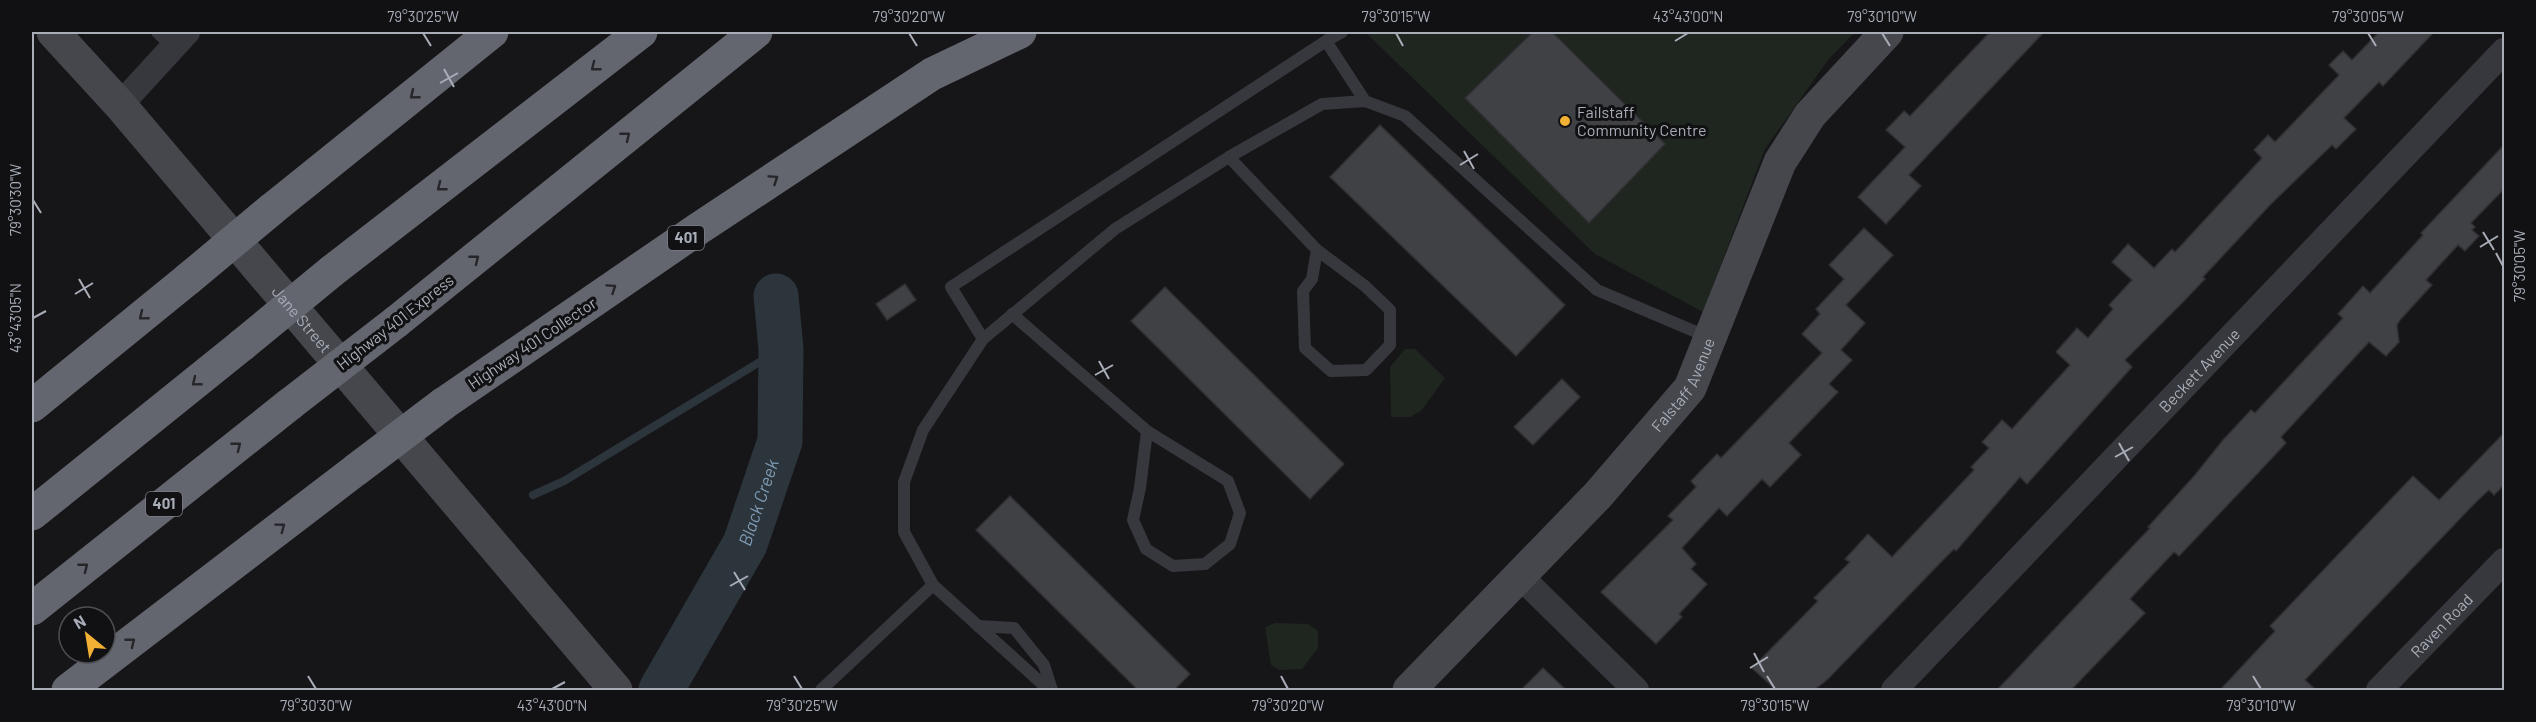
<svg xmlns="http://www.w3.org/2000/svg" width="2536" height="722" font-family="Barlow,sans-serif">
	<rect width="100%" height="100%" fill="#161618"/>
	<g fill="#1e261f">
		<polygon points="1365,32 1855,32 1828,60 1765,149 1703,312 1595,254"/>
		<polygon points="1405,349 1415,349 1445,378 1421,411 1410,417 1391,417 1390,367"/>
		<polygon points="1275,623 1308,624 1318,631 1318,648 1302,669 1280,670 1271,665 1265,627"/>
	</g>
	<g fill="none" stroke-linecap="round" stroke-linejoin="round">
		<polyline stroke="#2c353c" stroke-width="8" points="533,495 564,481 781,349"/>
		<path stroke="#2c353c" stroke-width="45" id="s1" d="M 661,690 L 745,544 L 780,441 L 781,349 L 776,296"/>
	</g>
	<g fill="#404145" stroke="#303034" stroke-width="1.5">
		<polygon points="1533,32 1552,32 1665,144 1589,223 1465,98"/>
		<polygon points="1993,32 2044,32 1909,175 1921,186 1886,224 1858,197 1905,147 1886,130 1904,111 1910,116 1987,35"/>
		<polygon points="2379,32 2434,32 2383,86 2379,82 2344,118 2356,129 2336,149 2332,145 2270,205 2203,277 2205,279 2184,301 2125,360 2132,367 2027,484 2020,477 1956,551 1954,549 1943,560 1828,679 1814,690 1776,690 1752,668 1818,601 1814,598 1850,562 1845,559 1868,534 1892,557 1974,470 1971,467 1989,448 1982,442 1985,439 2002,420 2012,429 2070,365 2056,352 2077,328 2088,338 2113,309 2109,305 2132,280 2112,262 2128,244 2154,268 2172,249 2175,252 2262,158 2254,150 2268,135 2275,142 2339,75 2329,65 2343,51 2352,60"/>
		<polygon points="1380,125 1565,305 1516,356 1330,177"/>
		<polygon points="2505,144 2505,188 2471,223 2475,227 2472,230 2479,236 2465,251 2458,245 2426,280 2432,285 2400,320 2397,325 2399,342 2386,356 2369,342 2281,437 2286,443 2258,473 2179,556 2174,552 2130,599 2145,613 2071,690 1997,690 2150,528 2148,527 2195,475 2223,440 2251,410 2255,413 2343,318 2338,314 2363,286 2370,293 2423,235 2421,233"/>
		<polygon points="1864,228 1893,255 1846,305 1865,323 1841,350 1852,360 1829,384 1838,392 1789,443 1801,455 1770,487 1762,479 1727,516 1719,508 1682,548 1696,564 1691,569 1707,584 1679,614 1682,617 1656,644 1601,592 1673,520 1668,516 1696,487 1691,481 1717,454 1721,458 1822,353 1802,334 1820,314 1816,309 1844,279 1829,265"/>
		<polygon points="905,284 916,300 887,320 876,304"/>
		<polygon points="1165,287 1344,464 1310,499 1131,321"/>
		<polygon points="1562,379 1580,397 1533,445 1514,427"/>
		<polygon points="2505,432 2505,484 2494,495 2489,490 2477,501 2305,680 2316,690 2220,690 2275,631 2270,626 2413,476 2439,500"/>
		<polygon points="1010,496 1190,674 1174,690 1138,690 976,530"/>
		<polygon points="1543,668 1566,690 1521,690"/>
	</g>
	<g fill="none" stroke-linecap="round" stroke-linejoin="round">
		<g stroke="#37383d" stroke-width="12">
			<polyline points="157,32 172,47"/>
			<polyline points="1342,32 1326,41 1365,101"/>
			<polyline points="1229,157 1317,250 1365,286 1390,310 1390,345 1366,370 1331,371 1305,348 1303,291 1312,279 1317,250"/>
			<polyline points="1012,314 1147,431 1228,481 1240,513 1230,544 1205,564 1173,566 1146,549 1133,520 1140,488 1147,431"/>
			<polyline points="983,339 951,287 1326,41"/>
			<polyline points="978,626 1014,628 1044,665 1052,690"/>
			<polyline points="821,690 933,585"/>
			<polyline points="1049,690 933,585 904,532 904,482 923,430 983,339 1115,229 1229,157 1322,104 1365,101 1405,116 1597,290 1708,337"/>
		</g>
		<g stroke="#37383d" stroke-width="26">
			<polyline points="120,105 187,32"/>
			<polyline points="1521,577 1636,690"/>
			<path id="s2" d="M 1894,690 L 2504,51"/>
			<path id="s3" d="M 2379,690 L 2504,561"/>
		</g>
		<g stroke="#45474d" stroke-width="33">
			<path id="s4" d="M 53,32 L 120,105 L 616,690"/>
			<path id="s5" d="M 1409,690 L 1598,495 L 1690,388 L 1780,162 L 1810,115 L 1887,32"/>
		</g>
		<g stroke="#63666e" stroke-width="33">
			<polyline points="272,209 492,32"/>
			<polyline points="332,271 641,32"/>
			<polyline points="396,322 756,32"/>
			<polyline points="443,404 698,229 932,74 1020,32"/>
			<polyline points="32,406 188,279"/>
			<polyline points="32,514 242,345"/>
			<polyline points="32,609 290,404"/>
			<polyline points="68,690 357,469"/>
		</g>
		<g stroke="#63666e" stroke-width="33">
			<polyline points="188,279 272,209"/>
			<polyline points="242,345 332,271"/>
			<polyline points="290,404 396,322"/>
			<polyline points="357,469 443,404"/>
		</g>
	</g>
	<defs><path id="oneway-chevron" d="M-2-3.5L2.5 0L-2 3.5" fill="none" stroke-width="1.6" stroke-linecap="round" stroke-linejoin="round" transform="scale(1.5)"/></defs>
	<g stroke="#26262a">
		<use href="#oneway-chevron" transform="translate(595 67) rotate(142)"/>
		<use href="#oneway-chevron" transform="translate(414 95) rotate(141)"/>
		<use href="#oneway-chevron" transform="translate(626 136) rotate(-39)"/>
		<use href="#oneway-chevron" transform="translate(774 179) rotate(-34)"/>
		<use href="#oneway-chevron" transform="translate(441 187) rotate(142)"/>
		<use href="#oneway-chevron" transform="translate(475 259) rotate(-39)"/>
		<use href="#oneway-chevron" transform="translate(612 288) rotate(-34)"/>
		<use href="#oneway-chevron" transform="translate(143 316) rotate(141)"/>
		<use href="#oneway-chevron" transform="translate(196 382) rotate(141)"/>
		<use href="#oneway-chevron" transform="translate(237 446) rotate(-38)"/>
		<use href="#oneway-chevron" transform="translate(281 527) rotate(-37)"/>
		<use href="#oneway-chevron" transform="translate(84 567) rotate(-38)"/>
		<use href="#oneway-chevron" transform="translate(131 642) rotate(-38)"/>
	</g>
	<path fill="none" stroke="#a8adb8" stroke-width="2" d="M 423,33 L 431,46M 909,33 L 917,46M 1396,33 L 1403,46M 1882,33 L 1890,46M 2368,33 L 2376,46M 1675,41 L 1688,33M 444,69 L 454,87M 440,83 L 458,73M 1464,151 L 1474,169M 1460,165 L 1478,154M 33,200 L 41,213M 2483,232 L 2494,250M 2480,247 L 2498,236M 2496,253 L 2503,266M 79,279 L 90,298M 75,294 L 93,283M 33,318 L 46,311M 1099,361 L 1109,379M 1095,375 L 1113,365M 2119,443 L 2129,461M 2115,457 L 2133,447M 734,572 L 745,590M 730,586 L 748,576M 1754,653 L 1764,672M 1750,668 L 1768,657M 308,676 L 316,689M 794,676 L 802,689M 1281,676 L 1288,689M 1767,676 L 1775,689M 2253,676 L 2261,689M 552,689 L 565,682"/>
	<circle fill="#f2b134" stroke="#111113" stroke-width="2" cx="1565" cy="121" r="6"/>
	<g text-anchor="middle" stroke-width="6" stroke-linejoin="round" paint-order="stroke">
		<g fill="#111113" stroke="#7b7e86" stroke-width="1.5">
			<rect x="668" y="226" width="36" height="24" rx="4.5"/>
			<rect x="146" y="492" width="36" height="24" rx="4.5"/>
		</g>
		<g font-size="15" font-weight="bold" fill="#a8adb8">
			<text x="686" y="243">401</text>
			<text x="164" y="509">401</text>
		</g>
		<g font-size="16" fill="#a8adb8" stroke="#111113" text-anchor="start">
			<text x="1577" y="118">Failstaff<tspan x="1577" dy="18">Community Centre</tspan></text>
		</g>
		<g font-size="16" fill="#a8adb8" stroke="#111113">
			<text dy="6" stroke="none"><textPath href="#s4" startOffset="380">Jane Street</textPath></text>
			<text transform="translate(395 322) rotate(-38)" y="6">Highway 401 Express</text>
			<text transform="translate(532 343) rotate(-34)" y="6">Highway 401 Collector</text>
			<text dy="6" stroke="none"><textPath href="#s2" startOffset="442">Beckett Avenue</textPath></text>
			<text dy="6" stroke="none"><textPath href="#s5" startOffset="412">Falstaff Avenue</textPath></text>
			<text dy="6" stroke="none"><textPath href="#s3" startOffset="90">Raven Road</textPath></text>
		</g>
		<g font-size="18" font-style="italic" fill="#7f9bb3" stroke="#111113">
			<text dy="6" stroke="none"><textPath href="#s1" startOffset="212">Black Creek</textPath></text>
		</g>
	</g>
	<rect width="2536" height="722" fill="none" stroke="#111113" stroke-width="66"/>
	<g transform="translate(87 635) rotate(330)"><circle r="28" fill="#111113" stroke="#4d4f55" stroke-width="1.5"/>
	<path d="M0-4.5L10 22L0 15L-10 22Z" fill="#f2b134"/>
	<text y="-9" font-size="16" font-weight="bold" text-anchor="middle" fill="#a8adb8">N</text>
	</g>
	<rect x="33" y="33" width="2470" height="656" fill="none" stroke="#a8adb8" stroke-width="2"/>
	<g font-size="15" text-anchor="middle" fill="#a8adb8">
		<text x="423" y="22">79°30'25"W</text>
		<text x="909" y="22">79°30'20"W</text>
		<text x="1396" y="22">79°30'15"W</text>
		<text x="1688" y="22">43°43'00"N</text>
		<text x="1882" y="22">79°30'10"W</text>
		<text x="2368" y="22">79°30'05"W</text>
		<text transform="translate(16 200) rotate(-90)" y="5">79°30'30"W</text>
		<text transform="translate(2520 266) rotate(-90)" y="5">79°30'05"W</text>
		<text transform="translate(16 318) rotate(-90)" y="5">43°43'05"N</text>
		<text x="316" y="711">79°30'30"W</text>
		<text x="552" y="711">43°43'00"N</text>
		<text x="802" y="711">79°30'25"W</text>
		<text x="1288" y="711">79°30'20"W</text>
		<text x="1775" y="711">79°30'15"W</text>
		<text x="2261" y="711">79°30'10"W</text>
	</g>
</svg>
